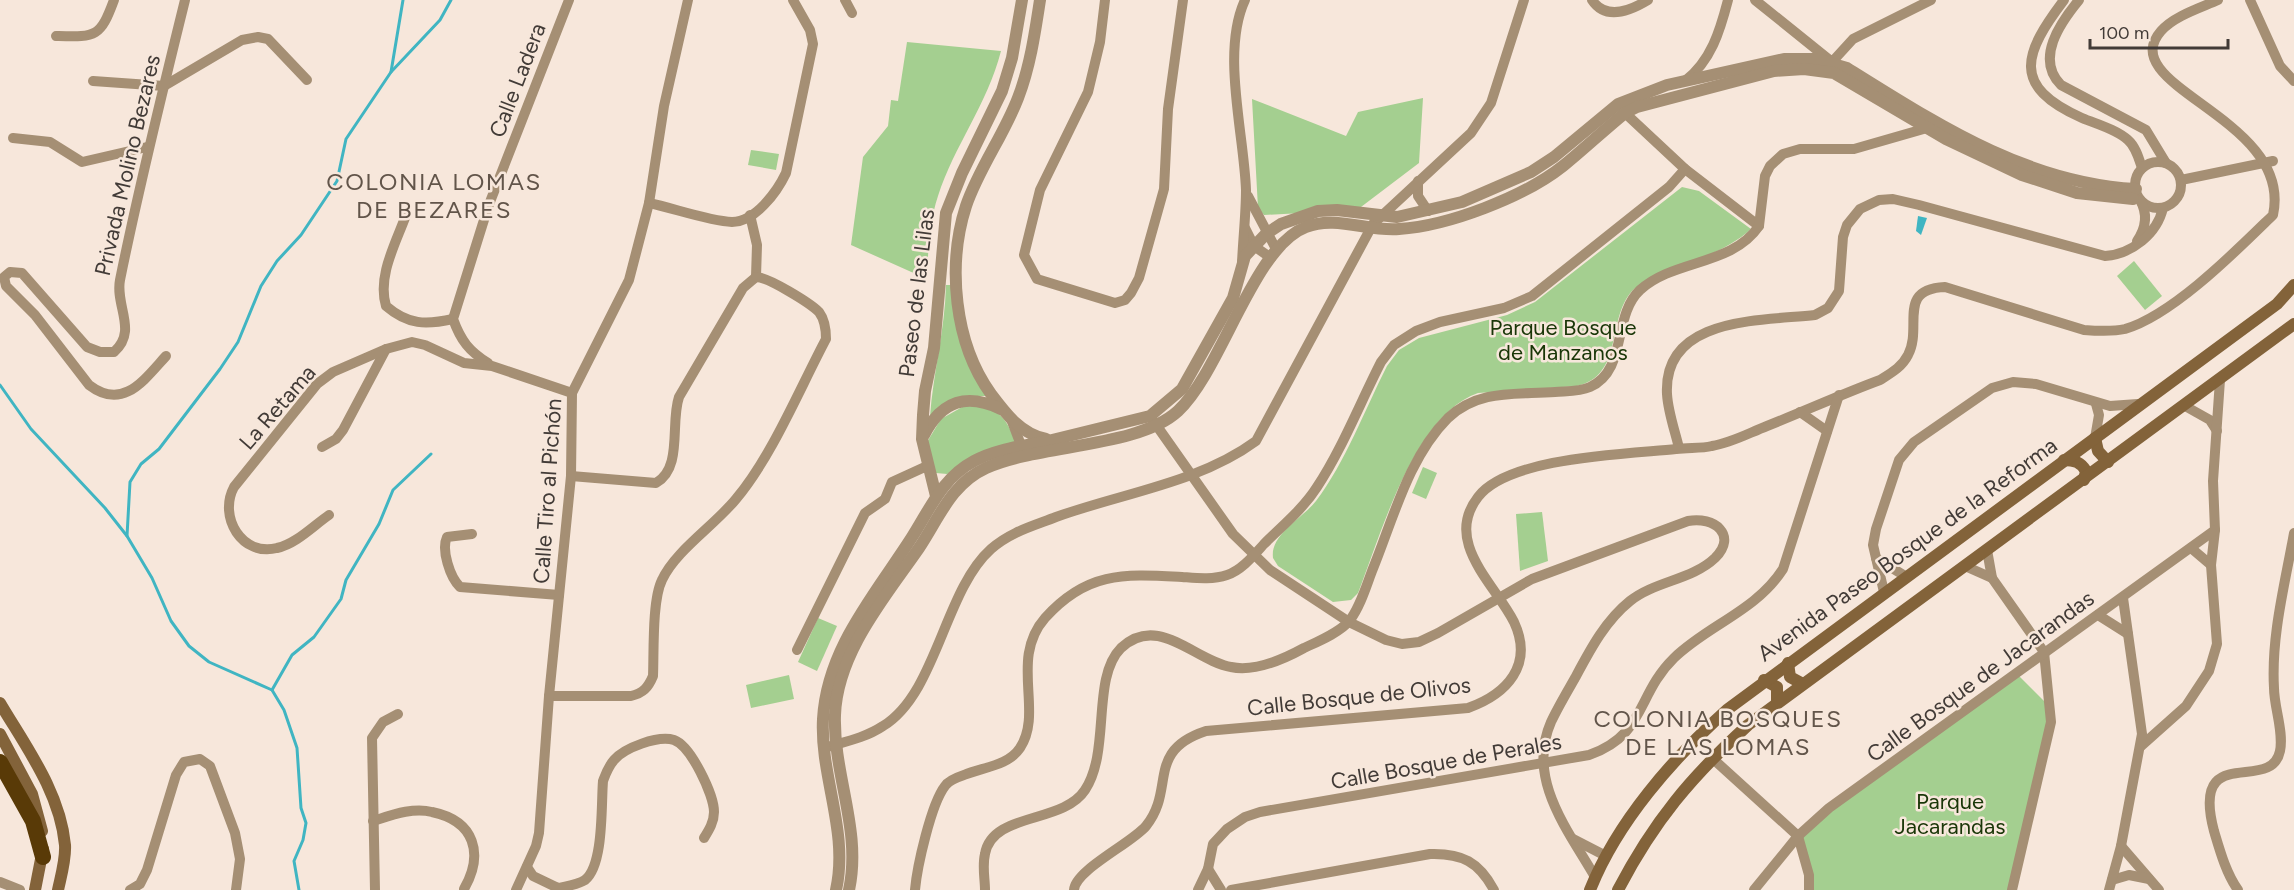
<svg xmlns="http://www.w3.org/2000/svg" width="2294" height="890" font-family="Figtree,sans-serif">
	<rect width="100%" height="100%" fill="#f7e7db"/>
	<g fill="#a4cf90">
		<path d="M 907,42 L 1001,51 C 987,105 954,146 938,196 C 929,223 928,252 927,279 L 851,245 L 863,157 L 888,126 L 891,100 L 898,101 Z"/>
		<polygon points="1423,98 1419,163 1357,210 1264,215 1258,208 1252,99 1346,136 1358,112"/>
		<polygon points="751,150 779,154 776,170 748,165"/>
		<path d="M 1682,187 L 1699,191 L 1751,229 C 1725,253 1687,262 1656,277 C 1649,281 1638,285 1632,291 C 1606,320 1624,375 1577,386 L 1478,393 C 1414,415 1381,534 1358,593 L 1351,600 L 1333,602 L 1278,566 L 1273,558 C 1270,534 1302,519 1316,501 C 1345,463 1365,409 1387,366 L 1399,350 L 1419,338 L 1507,315 L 1535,302 Z"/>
		<polygon points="2134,261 2162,296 2145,310 2117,276"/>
		<path d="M 946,285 L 953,285 C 958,331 961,358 987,396 L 967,396 L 930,417 C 933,373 945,330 946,285 Z"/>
		<path d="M 964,406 C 997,405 1005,415 1016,443 L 947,474 L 936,473 L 927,442 L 941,419 Z"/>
		<polygon points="1423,467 1437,473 1426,499 1412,493"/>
		<polygon points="1542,512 1548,561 1520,571 1516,514"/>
		<polygon points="818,618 837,626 817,671 798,662"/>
		<polygon points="2016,673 2050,707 2013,890 1808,890 1798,836"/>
		<polygon points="789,675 794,699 751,708 746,685"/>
	</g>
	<polygon fill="#40b5c2" points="1918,216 1927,218 1921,235 1916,231"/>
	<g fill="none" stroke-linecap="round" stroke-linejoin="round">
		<g stroke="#40b5c2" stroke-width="3">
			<polyline points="391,72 403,0"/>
			<polyline points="0,385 31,429 105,508 127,536 152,578 171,621 189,646 209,662 272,690 284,710 297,748 301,808 306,823 303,840 294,861 299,890"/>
			<polyline points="127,536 130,482 141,464 159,449 220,369 238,342 261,286 277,261 301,235 337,181 346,139 391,72 440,20 451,0"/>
			<polyline points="272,690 292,655 314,637 341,599 346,580 379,524 393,490 431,454"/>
		</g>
		<g stroke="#a58f74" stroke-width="10">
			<polyline points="845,0 852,13"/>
			<polyline points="1105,0 1100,42 1088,92 1040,190 1024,255 1037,279 1115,303 1125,300 1131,293 1139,278 1164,189 1168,109 1183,0"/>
			<path d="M 1592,0 C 1606,21 1630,11 1648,0"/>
			<polyline points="1755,0 1832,62 1853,39 1931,0"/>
			<path d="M 2064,0 C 2024,53 2010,86 2082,118 C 2096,124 2116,129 2128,140 C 2136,147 2139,159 2142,168"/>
			<path d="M 2079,0 C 2060,23 2035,59 2061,85 L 2146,130 L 2166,163"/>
			<polyline points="2250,0 2280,66 2294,81"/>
			<path d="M 56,36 C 96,37 100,38 114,0"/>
			<polyline points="93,81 164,86 242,40 258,37 268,39 307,80"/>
			<path d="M 1685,81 C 1711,61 1720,31 1728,0"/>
			<polyline points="1625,113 1685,169 1759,226"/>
			<polyline points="13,138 50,142 82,162 147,147"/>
			<circle cx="2158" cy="185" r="23"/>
			<polyline points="2181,180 2273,161"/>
			<polyline points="1418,181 1418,196 1428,211"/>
			<polyline points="1248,196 1276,249"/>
			<path d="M 649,203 C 673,208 709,221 732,222 C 755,222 777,192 786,173 L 813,44 L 810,30 L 793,0"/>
			<path d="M 406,215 C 396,243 377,276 386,306 C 408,325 426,325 453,319"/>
			<polyline points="750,215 757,245 756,277"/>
			<polyline points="1245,228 1254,246 1271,258"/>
			<path d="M 2137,241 C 2146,228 2148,214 2140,200"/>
			<path d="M 1242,263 C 1243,239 1246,214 1246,190 C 1244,133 1221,52 1245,0"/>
			<path d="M 166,356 C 144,380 123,411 89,385 L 35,315 L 6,286 L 4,277 L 10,272 L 22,273 L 87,347 L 100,352 L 114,352 C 138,331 115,306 120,280 C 139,186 162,93 185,0"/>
			<path d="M 488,363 C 469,351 461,341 453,319 L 488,207 L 569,0"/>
			<polyline points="2185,406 2210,420 2217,431"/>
			<polyline points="1800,412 1827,431"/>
			<polyline points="1011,419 1024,453"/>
			<path d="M 1152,419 L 1233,534 L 1270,570 L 1349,622 L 1386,640 L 1402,644 L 1419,642 L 1438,633 L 1532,579 L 1688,521 C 1714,516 1738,535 1715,558 C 1692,580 1655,581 1630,601 C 1605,621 1590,650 1575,678 C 1567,692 1558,707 1551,722 C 1526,779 1568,830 1595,877"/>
			<polyline points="2095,438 2099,415 2096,404"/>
			<polyline points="322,447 336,439 343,430 386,349"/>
			<path d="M 1679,448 C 1675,431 1668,412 1667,394 C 1663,316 1762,321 1815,315 L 1828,308 L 1839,291 L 1843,237 L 1847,225 L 1860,209 L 1879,200 L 1893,199 L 1919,205 L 2105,256 C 2132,254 2157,234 2163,208"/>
			<path d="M 571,476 L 656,483 C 683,468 670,423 679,397 L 743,288 L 756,277"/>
			<path d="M 329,515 C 313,526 296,544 277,548 C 242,557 218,517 234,487 L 317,384 L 333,372 L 386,349 L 412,342 L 425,345 L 464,363 L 492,366 L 572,393"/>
			<path d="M 472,534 L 447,537 C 441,550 450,577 460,587 L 559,595"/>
			<polyline points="2191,548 2211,565"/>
			<polyline points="1987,550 1992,578"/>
			<polyline points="1876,558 1905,576"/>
			<polyline points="1965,566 1992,578 2044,652 2051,722 2012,890"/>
			<polyline points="1884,592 1873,545 1876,529 1899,460 1914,442 1992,388 2013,382 2036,384 2110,406 2138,404"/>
			<polyline points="2098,615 2128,634"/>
			<polyline points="797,650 865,513 885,499 892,482 927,466"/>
			<path d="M 549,696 L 631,696 C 643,693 648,688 653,676 C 654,652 652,600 662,580 C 675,551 715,525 736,499 C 772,456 799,390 826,339 C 826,330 825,320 819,312 C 810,303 768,277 756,277"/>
			<polyline points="2140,747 2186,706 2209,671 2217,644 2211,565 2215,530 2213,481 2220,380"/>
			<path d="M 824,748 C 844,742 865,738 883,726 C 937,693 944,591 991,549 C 1010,532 1033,526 1056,517 C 1122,493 1199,483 1256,441 L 1373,224 L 1471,133 L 1491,103 L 1524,0"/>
			<polyline points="1712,758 1798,836 1809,875 1809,890"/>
			<path d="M 373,821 C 392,815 413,807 432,812 C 475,821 484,854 464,889"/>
			<polyline points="1573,839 1606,856"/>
			<polyline points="2121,846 2159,890"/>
			<path d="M 527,867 L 533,876 L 558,888 C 567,886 577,885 585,880 C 604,865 601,805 603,781 C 606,773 608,767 614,760 C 624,748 658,735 674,740 C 691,746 714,795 714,812 C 714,822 709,830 704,838"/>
			<polyline points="1208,869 1221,890"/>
			<polyline points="2112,880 2129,875 2149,879"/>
			<polyline points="0,882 20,890"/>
			<polyline points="130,890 140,884 147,870 176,775 184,762 200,759 210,766 235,833 240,859 236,890"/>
			<polyline points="375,890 372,738 383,722 398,714"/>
			<polyline points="516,890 536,846 539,833 549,696 571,476 572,393 629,280 649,203 664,106 688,0"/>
			<path d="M 915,890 C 917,867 931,804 945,786 C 948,781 958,777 964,775 C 983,767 1008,766 1020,748 C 1044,712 1009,659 1045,618 C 1087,571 1124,574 1182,577 C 1196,578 1212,580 1227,575 C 1242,570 1254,555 1264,544 C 1282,526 1303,509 1317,487 C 1342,449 1360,403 1381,362 L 1394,345 L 1416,331 L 1440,322 L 1504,308 L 1532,296 L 1669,187 L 1685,169"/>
			<path d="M 985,890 C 985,879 982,866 985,854 C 992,812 1063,824 1085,790 C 1111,751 1091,678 1121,648 C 1158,613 1195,661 1231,667 C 1254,672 1284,659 1304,648 C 1317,642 1341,632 1350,620 C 1360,607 1366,587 1372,571 C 1393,520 1408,458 1448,418 C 1479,389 1515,395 1555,392 C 1566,391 1579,392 1590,387 C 1628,370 1612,316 1640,290 C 1674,259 1732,266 1759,226 L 1765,176 L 1770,166 L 1783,154 L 1800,149 L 1854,149 L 1927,128"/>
			<path d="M 1074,890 C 1075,870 1132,843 1146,826 C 1176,789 1145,751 1206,731 L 1468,708 C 1507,694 1534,665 1514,622 C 1495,584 1443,542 1478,497 C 1508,457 1626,454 1676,449 C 1688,447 1700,449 1712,446 C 1731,443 1749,433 1767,426 C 1805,411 1842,394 1880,380 C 1891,373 1902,367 1908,355 C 1923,327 1896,289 1945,287 L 2084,330 C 2097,331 2112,332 2125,329 C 2173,315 2237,250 2273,215 C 2294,118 2112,87 2161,31 C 2174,16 2200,8 2218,0"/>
			<path d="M 1198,890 L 1208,869 L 1213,844 L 1227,829 L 1245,817 L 1260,812 L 1589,755 C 1646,735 1636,695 1674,658 C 1708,625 1756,611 1783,569 L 1839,395"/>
			<path d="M 1231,890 L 1430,854 C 1462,853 1479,862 1494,890"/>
			<polyline points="1754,890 1798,836 1829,808 2215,530"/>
			<polyline points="2109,890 2121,846 2142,734 2123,598"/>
			<path d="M 2238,890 C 2226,873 2220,851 2214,831 C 2190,740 2271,795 2280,751 C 2284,732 2274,707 2274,688 C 2271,636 2285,584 2294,533"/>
		</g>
		<g stroke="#a58f74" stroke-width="12">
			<path d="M 1040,0 C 1035,33 1030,67 1018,98 C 1004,135 979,168 966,206 C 947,265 954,343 991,394 C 1006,414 1021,434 1046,439"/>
			<path d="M 924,435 C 942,400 967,393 1001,409"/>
			<polyline points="936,496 922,439 923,415 925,391 934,348 946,213 962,173 1002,91 1012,58 1022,0"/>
			<path d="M 836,890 C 849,831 820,777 823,719 C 827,648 875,595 912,537 C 930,509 942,478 974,461 C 998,448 1026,446 1052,440 C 1085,432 1117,424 1150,416 L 1182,389 L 1233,298 L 1245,256 L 1266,234 L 1281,224 L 1318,211 L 1337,210 L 1397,217 L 1462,202 L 1531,172 L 1554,157 L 1618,104 L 1667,85 L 1784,59 L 1816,59 L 1847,68 C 1937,124 2026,183 2136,189"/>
			<path d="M 849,890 C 862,830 833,775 835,715 C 837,653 885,597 919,548 C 939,518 951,484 986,468 C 1039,444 1138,448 1178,411 C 1222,370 1253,247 1306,227 C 1335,215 1369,232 1399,229 C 1448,226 1524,197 1563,166 C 1584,149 1604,130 1625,113 L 1637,107 L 1774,71 L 1804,69 L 1834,73 L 1946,139 L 2022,175 L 2077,193 L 2133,199"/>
		</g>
		<g stroke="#83633a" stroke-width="12">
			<polyline points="2095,438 2098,451 2108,462"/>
			<path d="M 2064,460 C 2074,460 2081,462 2086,471 L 2084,480"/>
			<polyline points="1788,663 1790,677 1803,684"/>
			<polyline points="1764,680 1777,687 1777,702"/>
			<path d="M 0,703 C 26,747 60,792 65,845 C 66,859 61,876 58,890"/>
			<polyline points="0,734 32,794 42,831"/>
			<polyline points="35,890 43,849"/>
			<path d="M 1590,890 C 1617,822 1673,758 1728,709 L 2277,304 L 2294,285"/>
			<path d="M 1618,890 C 1654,821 1691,777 1748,725 L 2294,324"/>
		</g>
		<polyline stroke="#593a07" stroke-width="16" points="0,762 33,821 43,857"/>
	</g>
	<g text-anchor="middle" stroke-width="5" stroke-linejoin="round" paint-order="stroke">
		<g font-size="22" fill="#423b37" stroke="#f7e7db">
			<text transform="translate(517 80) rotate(-69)" y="8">Calle Ladera</text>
			<text transform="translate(127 165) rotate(-77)" y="8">Privada Molino Bezares</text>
			<text transform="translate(916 293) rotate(-83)" y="8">Paseo de las Lilas</text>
			<text transform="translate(277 407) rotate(-49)" y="8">La Retama</text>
			<text transform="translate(547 491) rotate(-86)" y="8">Calle Tiro al Pichón</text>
			<text transform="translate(1907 549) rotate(-36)" y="8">Avenida Paseo Bosque de la Reforma</text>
			<text transform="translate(1980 676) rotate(-36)" y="8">Calle Bosque de Jacarandas</text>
			<text transform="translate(1359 696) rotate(-6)" y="8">Calle Bosque de Olivos</text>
			<text transform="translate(1446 761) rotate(-10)" y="8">Calle Bosque de Perales</text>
		</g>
		<g font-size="22" fill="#193607" stroke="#f7e7db">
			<text x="1563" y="335">Parque Bosque<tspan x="1563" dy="25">de Manzanos</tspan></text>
			<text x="1950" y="809">Parque<tspan x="1950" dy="25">Jacarandas</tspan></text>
		</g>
		<g font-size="24" letter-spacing="1.5" fill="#62554a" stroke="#f7e7db">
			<text x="434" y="190">COLONIA LOMAS<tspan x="434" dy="28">DE BEZARES</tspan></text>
			<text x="1718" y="727">COLONIA BOSQUES<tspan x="1718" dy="28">DE LAS LOMAS</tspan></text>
		</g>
	</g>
	<path d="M2090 39v9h138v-9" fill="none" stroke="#423b37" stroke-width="3"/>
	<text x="2099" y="39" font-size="18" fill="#423b37" stroke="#f7e7db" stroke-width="4.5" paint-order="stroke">100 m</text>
</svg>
